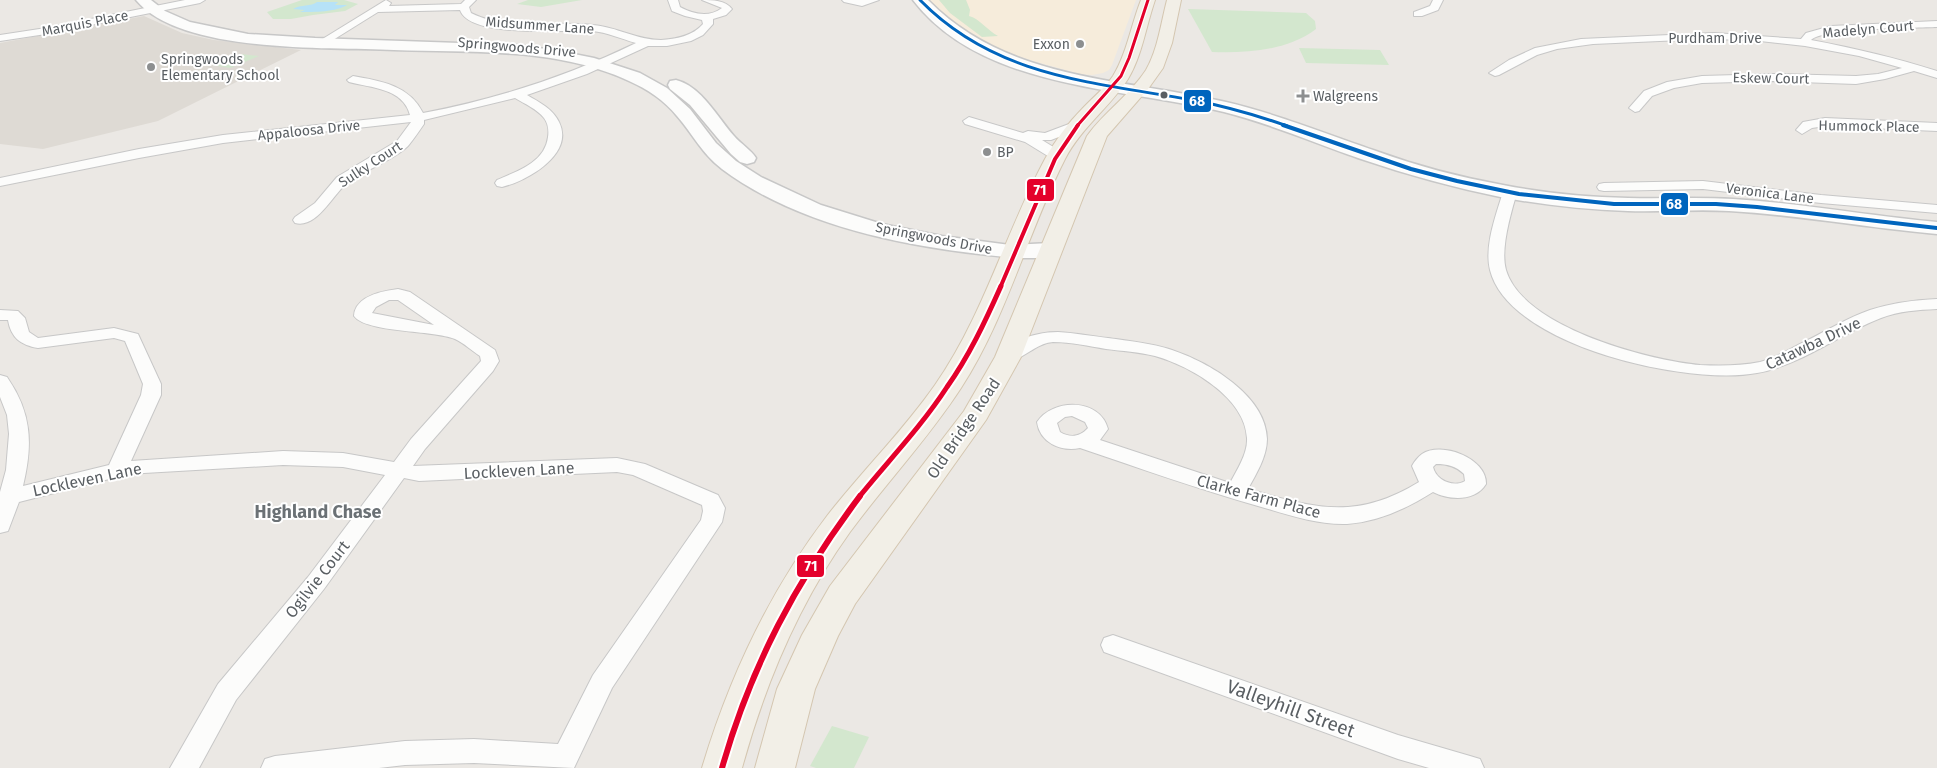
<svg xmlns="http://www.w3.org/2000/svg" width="1937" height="768" font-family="'Fira Sans',sans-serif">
	<rect width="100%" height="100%" fill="#ebe8e4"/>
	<polygon fill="#f6ecdb" points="928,0 1136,0 1112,65 1109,70 1103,73 1092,75 1080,74 1033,61 995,48 957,27"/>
	<polygon fill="#dedad4" points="144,16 182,33 214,40 301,50 158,121 43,149 0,144 0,43"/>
	<g fill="#d3e7ce">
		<polygon points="302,0 344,0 358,4 345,11 313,15 291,19 273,19 267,12"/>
		<polygon points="528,0 582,0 541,7 517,4"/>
		<path d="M 939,0 L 966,0 L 970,10 L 969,16 C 979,18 988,31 998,36 L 982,37 L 950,13 Z"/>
		<path d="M 1188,9 L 1306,13 L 1315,21 L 1316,29 C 1287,51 1247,53 1212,52 Z"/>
		<polygon points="1299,48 1380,50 1389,65 1306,63"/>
		<polygon points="241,54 259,56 230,68 212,65"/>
		<polygon points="832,726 869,737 854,768 816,768 810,766"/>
	</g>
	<path fill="#b6e2f7" d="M 317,2 L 338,2 L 335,5 L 347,5 C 336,12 314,12 300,12 L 305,10 L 293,9 C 301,4 311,7 317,2 Z"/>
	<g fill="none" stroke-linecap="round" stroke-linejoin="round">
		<g stroke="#c7c7c7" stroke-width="2">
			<g id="street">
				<polygon points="185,0 205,0 200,3 46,34 0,41 0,35 46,28"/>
				<path d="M 386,0 L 391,3 L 389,6 L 461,4 L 465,0 L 476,0 L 469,7 L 471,13 C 509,32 553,20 593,25 C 617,27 637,40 661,40 C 676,39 693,36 703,24 L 702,20 L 685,16 L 672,11 L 668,0 L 678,0 L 680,7 C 693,14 709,18 722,8 L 702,0 C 713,0 725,0 732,9 L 726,15 L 713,19 L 713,24 L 703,35 L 691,41 L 667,46 L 648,46 L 587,74 L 527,95 C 539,102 553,109 559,122 C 575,154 527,181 502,187 L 497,186 L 495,183 L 497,180 C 518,171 545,162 548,137 C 549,131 548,123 544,118 C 537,109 525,104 515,98 L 424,120 L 424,124 C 419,131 414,139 408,146 C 394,160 365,170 348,182 C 333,194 317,229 295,223 L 293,220 L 295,217 L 315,203 L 337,177 L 397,141 L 411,122 L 223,143 L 139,158 L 0,186 L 0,178 L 139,149 L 223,135 L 410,115 C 403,88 371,88 349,82 L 347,80 L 353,76 C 381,81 409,85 423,113 C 497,99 568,76 636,43 C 621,39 607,32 592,31 C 565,29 470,39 460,10 L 378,12 L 325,45 L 317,45 L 316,43 Z"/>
				<polygon points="842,0 879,0 862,6 844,2"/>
				<polygon points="1433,0 1443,0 1438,10 1422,16 1414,16 1414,12 1430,6"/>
				<path d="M 1937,21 L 1937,27 C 1916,28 1822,28 1811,40 C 1854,48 1896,58 1937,71 L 1937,78 L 1914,71 L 1885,79 L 1856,84 L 1773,81 L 1702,83 L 1674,88 L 1652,96 L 1639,111 L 1635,112 L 1629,108 L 1644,91 L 1667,82 L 1702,76 L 1773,74 L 1856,76 L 1878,74 L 1902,68 L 1859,56 L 1805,46 L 1751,40 L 1704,39 L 1593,44 L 1557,49 L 1537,55 L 1499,75 L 1495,76 L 1489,73 L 1509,60 L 1535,48 L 1581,39 L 1714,33 L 1801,39 L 1806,33 L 1831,26 Z"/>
				<polygon points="969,117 1023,133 1028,131 1045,133 1077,121 1083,125 1082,128 1051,140 1042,140 1055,148 1063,157 1056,161 1025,142 965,124 963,121"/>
				<polygon points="1825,118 1937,123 1937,131 1825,126 1812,128 1802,134 1796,130 1803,122"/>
				<polygon points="1703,181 1821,195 1937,205 1937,213 1821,203 1703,189 1604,191 1599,190 1597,187 1599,184 1604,183"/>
				<path d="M 1510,188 L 1515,189 L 1517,192 C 1511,213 1500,249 1506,270 C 1523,327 1647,360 1700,365 C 1720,366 1740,366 1760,362 C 1777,358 1793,347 1808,340 C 1828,330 1849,317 1870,310 C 1892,303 1914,300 1937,299 L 1937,309 C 1918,310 1899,311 1881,318 C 1839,334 1802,365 1757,373 C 1690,386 1509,347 1490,270 C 1484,246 1496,215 1503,192 L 1505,189 Z"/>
				<path d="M 398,289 L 410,292 L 495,350 L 499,361 L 493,371 L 425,449 L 413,466 L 617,458 L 645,464 L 718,495 L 725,508 L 722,522 L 612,688 L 574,768 L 474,763 L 405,765 L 379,768 L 261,768 L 265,759 L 275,756 L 405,741 L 474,739 L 558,744 L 593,675 L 701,520 L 703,511 L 702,505 L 633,475 L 617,472 L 419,481 L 404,478 L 324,589 L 236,700 L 199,768 L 170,768 L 218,684 L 308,577 L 385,475 L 343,467 L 283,465 L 144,473 L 117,477 L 19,502 L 8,531 L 0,533 L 0,492 L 6,470 L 9,434 L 7,415 L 0,397 L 0,375 L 7,377 C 32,413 33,444 23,486 L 109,465 L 141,395 L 143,384 L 125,341 L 114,338 L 38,348 C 21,345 11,338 8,320 L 0,320 L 0,310 L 18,311 L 25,318 L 29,332 L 38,338 L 114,328 L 138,334 L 161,384 L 161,395 L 131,461 L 283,451 L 343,453 L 394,462 L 411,439 L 481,361 L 480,356 C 472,351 464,343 455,339 C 434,330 366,333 354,316 C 355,296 382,291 398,289 ZM 389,300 L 398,300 L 434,325 L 372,313 L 376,307 Z"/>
				<path d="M 1058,332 C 1075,333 1091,336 1108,338 C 1129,341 1151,343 1172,350 C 1208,362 1266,395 1267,439 C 1267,457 1256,474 1248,489 C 1315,508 1355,521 1419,482 L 1412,466 C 1414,462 1418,457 1422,454 C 1441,441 1487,458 1486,484 C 1475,502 1449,500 1433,492 C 1408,508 1377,522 1347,524 C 1317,525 1286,514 1258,506 C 1198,489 1139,468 1080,448 C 1061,452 1040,443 1037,422 C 1053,398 1100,398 1108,429 L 1100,440 L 1230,483 C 1237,470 1248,453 1247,438 C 1245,397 1190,366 1155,356 C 1139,352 1122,351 1106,349 C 1089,346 1071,342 1053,342 C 1034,343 1019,365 1002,361 L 999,357 C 1011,339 1038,332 1058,332 ZM 1072,416 L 1085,422 L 1088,428 C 1080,437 1070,438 1060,432 L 1057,423 L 1065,417 ZM 1436,464 C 1447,464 1456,466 1464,474 L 1465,481 C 1453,488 1436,480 1433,467 Z"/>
				<polygon points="1113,635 1398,735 1470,756 1480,759 1484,768 1429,768 1398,759 1104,652 1101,645 1104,638"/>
			</g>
		</g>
		<g stroke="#c7c7c7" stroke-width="3">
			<g id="secondary">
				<path d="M 136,0 L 151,0 L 165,11 L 190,22 L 248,34 L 315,38 L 515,45 L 554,50 L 594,58 L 640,73 L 667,88 L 690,109 L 716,143 L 736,161 L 761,177 L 821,205 L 882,224 L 942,236 L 1010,245 L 1050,243 L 1058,245 L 1061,250 L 1058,255 C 1031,261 1005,257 979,254 C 891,244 793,222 722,169 C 702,154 692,133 677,116 C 664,100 647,89 629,81 C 557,47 471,53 394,50 C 328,47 180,54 136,0 Z"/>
				<path d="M 913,0 L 928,0 C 1007,81 1122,78 1226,102 C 1277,114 1326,134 1376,151 C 1417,166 1459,177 1503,185 C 1544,193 1586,197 1628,198 C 1663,199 1698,197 1733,199 C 1801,203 1869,216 1937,222 L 1937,234 C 1868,228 1799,215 1729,211 C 1696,209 1662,212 1628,211 C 1587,210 1546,205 1505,198 C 1456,188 1408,175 1361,159 C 1315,143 1271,124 1224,112 C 1123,87 982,90 913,0 Z"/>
				<path d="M 676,80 C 701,86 718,118 734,136 C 741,144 751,150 756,158 L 754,162 L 747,164 L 740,162 L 731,154 L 690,105 L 670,89 L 668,85 L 670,81 Z"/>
			</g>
		</g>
		<g stroke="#d4c6b0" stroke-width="2">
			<g id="primary">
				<path d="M 1141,0 L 1155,0 C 1146,26 1142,56 1128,79 C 1109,108 1081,128 1065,159 C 1027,234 1007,317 961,388 C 928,439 886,483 850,532 C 799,603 765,684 742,768 L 702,768 C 729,678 769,592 827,516 C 862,471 903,431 935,385 C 984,315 1005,233 1045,159 C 1055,141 1068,123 1082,109 C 1092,98 1105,88 1113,76 C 1127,53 1131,25 1141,0 Z"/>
				<path d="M 1167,0 L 1181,0 L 1172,43 L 1163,68 L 1148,89 L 1107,136 L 1021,357 L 986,420 L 855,604 L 838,636 L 815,689 L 795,768 L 755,768 L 777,689 L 802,635 L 830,586 L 964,411 L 995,357 L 1087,136 C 1104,112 1130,95 1146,70 C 1158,49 1161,23 1167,0 Z"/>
			</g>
		</g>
		<use href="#street" fill="#fcfcfb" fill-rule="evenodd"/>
		<use href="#secondary" fill="#fcfcfb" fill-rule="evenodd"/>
		<use href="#primary" fill="#f2efe7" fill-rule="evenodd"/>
		<g stroke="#fff" stroke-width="5.5">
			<path id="bus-1-far1" d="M 920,0 C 995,77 1092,82 1192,100 C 1224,106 1256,115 1287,126"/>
		</g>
		<g stroke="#fff" stroke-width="7">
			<polyline id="bus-1" points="1283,125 1411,169 1457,181 1519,194 1614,204 1716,204 1757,207 1937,228"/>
		</g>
		<g stroke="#fff" stroke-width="5.5">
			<polyline id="bus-2-far3" points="1077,126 1121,76 1129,58 1148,0"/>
		</g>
		<g stroke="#fff" stroke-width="7">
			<polyline id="bus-2-far2" points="1000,288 1055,159 1078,125"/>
		</g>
		<g stroke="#fff" stroke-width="9">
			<path id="bus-2-far1" d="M 859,497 C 888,461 921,427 947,387 C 969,356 985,322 1001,286"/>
		</g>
		<g stroke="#fff" stroke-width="10">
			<path id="bus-2" d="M 722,768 C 751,666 796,581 860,496"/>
		</g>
		<use href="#bus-1-far1" stroke="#0065bd" stroke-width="3"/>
		<use href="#bus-1" stroke="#0065bd" stroke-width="4"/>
		<use href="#bus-2-far3" stroke="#e4002b" stroke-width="3"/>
		<use href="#bus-2-far2" stroke="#e4002b" stroke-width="4"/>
		<use href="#bus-2-far1" stroke="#e4002b" stroke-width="5"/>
		<use href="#bus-2" stroke="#e4002b" stroke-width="6"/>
	</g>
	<g fill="#8d8f90" stroke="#fff" stroke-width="2">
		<circle cx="1080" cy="44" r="5"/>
		<circle cx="151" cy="67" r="5"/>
		<path d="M1300.5 88.5h5v5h5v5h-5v5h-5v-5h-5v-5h5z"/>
		<circle cx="987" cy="152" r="5"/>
	</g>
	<circle fill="#5a5f63" stroke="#fff" stroke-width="2" cx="1164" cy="95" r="4.5"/>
	<g text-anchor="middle" stroke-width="4" stroke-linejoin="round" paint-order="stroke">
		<g font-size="14" fill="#5a5f63" stroke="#fff">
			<text transform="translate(85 23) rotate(-11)" y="5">Marquis Place</text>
			<text transform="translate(540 25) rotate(4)" y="5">Midsummer Lane</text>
			<text transform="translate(1868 29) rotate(-5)" y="5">Madelyn Court</text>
			<text x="1715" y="43">Purdham Drive</text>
			<text transform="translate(517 47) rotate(5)" y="5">Springwoods Drive</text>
			<text transform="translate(1771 78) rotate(1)" y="5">Eskew Court</text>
			<text transform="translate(1869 126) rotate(1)" y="5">Hummock Place</text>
			<text transform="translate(309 130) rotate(-6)" y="5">Appaloosa Drive</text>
			<text transform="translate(370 164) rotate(-33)" y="5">Sulky Court</text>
			<text transform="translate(1770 193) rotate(7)" y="5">Veronica Lane</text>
			<text transform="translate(934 238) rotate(11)" y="5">Springwoods Drive</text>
		</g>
		<g font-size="14" fill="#5a5f63" stroke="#fff" text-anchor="start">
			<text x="1070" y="49" text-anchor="end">Exxon</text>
			<text x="161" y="64">Springwoods<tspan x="161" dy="16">Elementary School</tspan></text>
			<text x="1313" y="101">Walgreens</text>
			<text x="997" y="157">BP</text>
		</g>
		<g font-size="16" fill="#5a5f63" stroke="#fff">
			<text transform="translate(1813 343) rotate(-25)" y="6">Catawba Drive</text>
			<text transform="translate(963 428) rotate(-56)" y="6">Old Bridge Road</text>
			<text transform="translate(519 470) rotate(-3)" y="6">Lockleven Lane</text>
			<text transform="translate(87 479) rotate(-12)" y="6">Lockleven Lane</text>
			<text transform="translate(1259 496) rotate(15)" y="6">Clarke Farm Place</text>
			<text transform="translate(317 579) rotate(-52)" y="6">Ogilvie Court</text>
		</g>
		<g font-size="18" font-weight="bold" fill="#6b7175" stroke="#fff">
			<text x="318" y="518">Highland Chase</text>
		</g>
		<g font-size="19" fill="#5a5f63" stroke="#fff">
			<text transform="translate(1291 708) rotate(20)" y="7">Valleyhill Street</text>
		</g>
	</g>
	<g stroke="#fff" stroke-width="2">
		<rect x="1183" y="89" width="29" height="24" rx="5" fill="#0065bd"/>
		<rect x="1026" y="178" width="29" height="24" rx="5" fill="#e4002b"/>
		<rect x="1660" y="192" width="29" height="24" rx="5" fill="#0065bd"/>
		<rect x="796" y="554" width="29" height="24" rx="5" fill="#e4002b"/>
	</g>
	<g font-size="14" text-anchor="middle" font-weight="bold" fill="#fff">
		<text x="1197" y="106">68</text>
		<text x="1040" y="195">71</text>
		<text x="1674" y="209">68</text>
		<text x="811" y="571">71</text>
	</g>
</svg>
